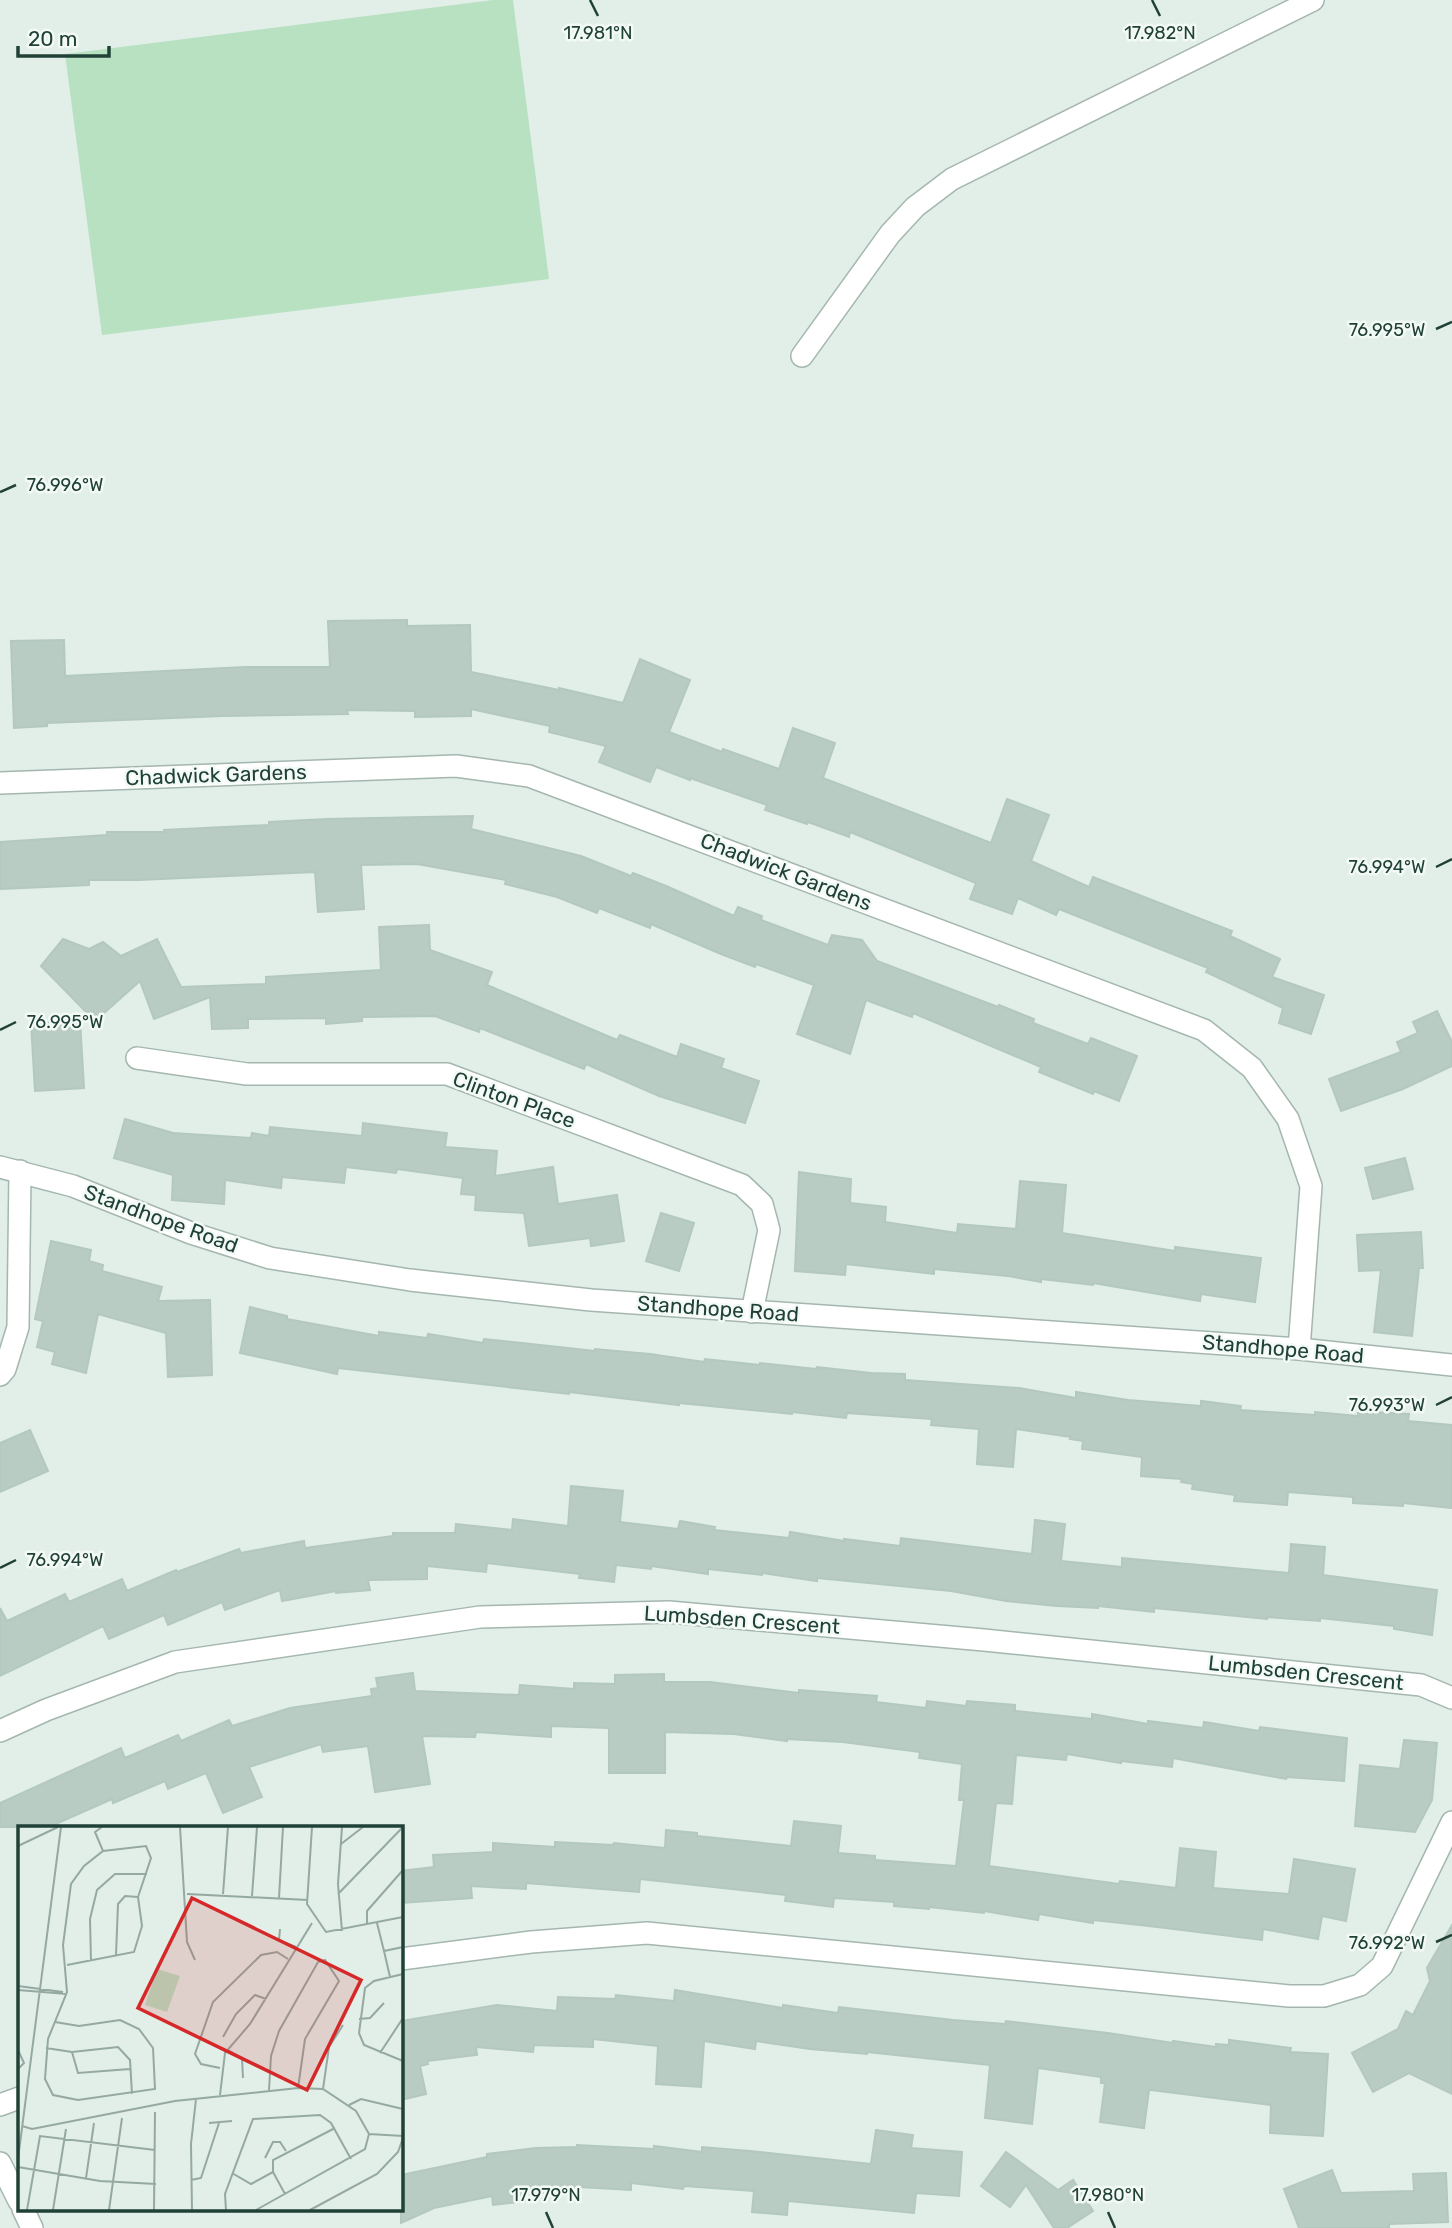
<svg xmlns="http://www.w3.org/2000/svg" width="1452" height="2228" font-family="Rubik,sans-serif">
	<rect width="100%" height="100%" fill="#e2eee8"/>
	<polygon fill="#b8e1c2" points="493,0 513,0 549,279 102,335 65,54"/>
	<g fill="#b9ccc4" stroke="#b3c8bf" stroke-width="2">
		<polygon points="407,620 407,626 470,625 471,672 559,690 559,688 623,703 640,659 690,680 669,732 722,752 723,749 779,769 793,728 835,743 823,778 991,843 1007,799 1049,815 1031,861 1089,887 1093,877 1232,931 1230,936 1280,959 1272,977 1324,995 1311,1034 1279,1023 1283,1008 1206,972 1208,968 1059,909 1056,915 1018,898 1012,914 970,899 976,883 850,832 849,837 808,822 807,824 765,810 767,805 690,778 690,780 656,767 650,782 599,762 606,746 549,732 550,726 471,709 471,716 415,717 415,711 347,710 348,714 223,716 47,723 47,726 14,728 11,641 64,640 65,676 245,667 330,667 328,621"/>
		<polygon points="473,816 471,829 581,856 631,876 633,873 666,886 734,916 738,907 762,916 761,920 828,945 832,935 862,940 877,961 998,1007 999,1005 1034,1019 1033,1023 1088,1044 1091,1038 1137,1056 1119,1101 1094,1091 1093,1094 1039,1072 1041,1067 913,1013 912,1017 866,1000 850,1054 797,1034 814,985 756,964 755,967 721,954 651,924 650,928 599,908 597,913 557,897 505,884 506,880 417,864 361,865 364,909 318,912 315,872 139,880 89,880 89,885 0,889 0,842 107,835 107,832 164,832 164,830 269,825 269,822 327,819"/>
		<polygon points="429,925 430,950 492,972 487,985 617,1040 620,1035 677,1057 681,1044 724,1059 721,1068 759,1081 745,1123 659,1096 586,1064 584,1069 480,1028 479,1032 435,1016 362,1017 362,1021 326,1024 326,1018 248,1019 248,1028 212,1029 210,997 154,1019 140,981 95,1021 41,966 63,939 89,949 103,942 121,956 157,939 181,987 266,984 266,977 381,970 379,927"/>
		<polygon points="1437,1011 1452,1042 1452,1066 1403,1089 1341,1111 1329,1079 1401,1052 1397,1042 1418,1033 1413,1022"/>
		<polygon points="80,1020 84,1088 35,1091 31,1023"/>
		<polygon points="125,1119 173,1133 251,1138 252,1133 269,1136 270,1127 362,1136 363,1123 447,1133 445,1147 497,1151 495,1176 553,1167 558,1204 617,1195 624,1241 591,1246 590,1238 529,1246 524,1213 475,1210 476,1195 461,1194 463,1178 397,1169 396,1173 346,1167 344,1183 282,1177 281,1188 225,1180 224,1204 172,1200 173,1175 114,1158"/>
		<polygon points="1405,1158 1413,1189 1373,1199 1365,1168"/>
		<polygon points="799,1172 851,1179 850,1203 886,1207 885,1222 957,1233 958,1224 1016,1229 1020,1181 1066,1185 1062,1233 1175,1251 1175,1247 1261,1258 1255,1302 1201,1294 1200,1301 1093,1283 1093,1285 1041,1279 1041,1282 1008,1276 934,1269 934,1274 846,1264 845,1275 795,1271"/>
		<polygon points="661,1213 694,1223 679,1271 646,1261"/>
		<polygon points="1421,1232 1423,1268 1419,1268 1412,1336 1374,1332 1381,1270 1359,1271 1357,1235"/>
		<polygon points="51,1241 91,1250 89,1261 103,1265 102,1271 162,1287 158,1301 210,1300 212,1375 168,1377 166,1333 98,1314 86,1373 52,1364 55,1352 37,1347 43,1321 35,1319"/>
		<polygon points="250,1307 287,1316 287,1319 379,1336 379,1332 427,1338 428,1334 483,1343 484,1339 595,1351 595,1349 650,1354 704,1362 705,1359 760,1365 760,1363 816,1369 817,1367 871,1373 905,1374 905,1380 1019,1388 1076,1398 1076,1392 1128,1400 1201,1406 1201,1401 1241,1406 1240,1410 1315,1415 1315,1412 1358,1416 1358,1413 1374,1414 1374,1412 1409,1414 1408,1421 1452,1425 1452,1508 1403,1503 1403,1506 1353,1503 1353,1497 1288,1492 1287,1505 1234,1501 1235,1495 1192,1489 1193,1484 1181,1482 1182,1479 1141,1476 1142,1457 1082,1449 1083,1441 1070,1439 1071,1437 1016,1429 1013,1467 977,1464 979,1429 931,1425 932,1419 847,1413 846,1418 792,1412 792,1414 679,1403 679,1405 569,1392 569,1394 338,1368 337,1374 240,1353"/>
		<polygon points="30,1430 48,1471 0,1492 0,1443"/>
		<polygon points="571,1486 623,1491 620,1522 678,1529 680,1521 715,1527 714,1530 789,1538 790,1532 844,1541 844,1539 900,1546 901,1538 1032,1554 1035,1520 1065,1524 1061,1561 1122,1567 1122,1558 1289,1573 1291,1544 1325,1547 1323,1575 1437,1590 1432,1635 1394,1629 1394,1626 1320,1618 1320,1621 1267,1617 1267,1619 1154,1608 1154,1612 1098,1606 1098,1608 1057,1606 1006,1601 951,1591 817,1578 817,1581 762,1573 762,1575 708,1569 708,1574 651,1566 651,1569 616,1565 614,1582 579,1578 580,1574 487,1563 486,1572 427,1566 427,1579 368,1580 370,1590 336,1593 336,1591 282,1601 280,1590 225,1610 222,1602 168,1625 164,1615 109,1639 103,1626 0,1676 0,1608 7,1621 65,1594 69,1602 122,1579 127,1591 176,1570 177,1572 239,1549 241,1553 304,1541 305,1548 393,1536 393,1533 455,1533 456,1524 512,1530 513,1519 568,1526"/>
		<polygon points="413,1673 415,1691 519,1695 520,1685 574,1689 574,1683 615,1684 615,1675 664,1674 664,1682 710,1682 799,1693 799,1690 877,1696 876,1702 926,1708 927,1701 966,1706 967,1701 1015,1705 1015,1711 1092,1719 1092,1714 1148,1724 1148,1721 1203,1728 1204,1722 1259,1731 1260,1727 1347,1738 1344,1781 1287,1777 1286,1779 1173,1758 1172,1767 1121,1761 1121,1763 1067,1754 1066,1760 1016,1755 1012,1804 996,1803 989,1866 1119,1884 1120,1881 1176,1888 1180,1848 1216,1852 1213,1888 1289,1894 1294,1859 1355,1869 1346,1921 1322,1916 1318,1939 1263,1929 1262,1940 1149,1926 1093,1920 1093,1923 1039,1914 1038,1920 984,1911 984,1913 929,1907 929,1909 894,1906 894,1902 834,1898 833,1907 785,1901 786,1895 640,1879 639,1892 526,1883 526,1889 471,1886 472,1898 401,1903 401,1871 434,1867 433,1855 493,1852 493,1843 555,1847 555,1842 613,1845 614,1843 665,1848 666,1830 697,1833 697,1836 791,1846 794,1821 841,1826 838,1853 875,1856 875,1860 956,1866 964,1800 959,1800 962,1764 919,1758 920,1752 843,1742 787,1739 787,1741 734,1734 665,1732 665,1773 609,1773 609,1728 551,1726 551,1737 476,1732 475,1737 422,1736 430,1784 375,1792 368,1746 323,1752 321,1744 249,1767 262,1797 223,1813 206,1773 168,1789 165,1781 113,1803 112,1799 49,1827 0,1827 0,1803 121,1748 125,1758 178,1735 181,1741 229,1720 232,1726 290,1708 372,1696 371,1689 378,1688 376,1678"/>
		<polygon points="1404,1740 1437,1743 1432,1800 1415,1832 1355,1826 1360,1765 1400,1769"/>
		<polygon points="1452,1925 1452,2094 1409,2073 1373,2092 1352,2053 1398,2029 1406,2011 1413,2015 1430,1981 1427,1968"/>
		<polygon points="675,1990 783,2008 783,2005 838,2013 839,2007 953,2020 1005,2024 1006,2021 1108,2033 1173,2043 1173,2041 1216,2047 1216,2044 1229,2045 1229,2040 1291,2048 1290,2052 1328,2054 1323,2136 1270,2133 1271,2105 1151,2090 1149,2090 1144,2128 1100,2122 1105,2083 1101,2083 1101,2077 1038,2068 1032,2124 985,2118 990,2065 867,2052 867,2054 810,2049 756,2041 755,2049 704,2041 701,2087 656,2084 658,2046 593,2039 593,2047 534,2045 533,2052 476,2047 477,2055 427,2061 428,2064 420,2066 426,2094 401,2100 401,2021 497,2005 557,2011 558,1997 615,1999 616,1995 674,2001"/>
		<polygon points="876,2130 913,2135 911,2148 962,2152 959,2196 916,2193 914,2213 788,2201 787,2215 752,2212 754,2191 684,2186 683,2189 631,2183 631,2190 579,2187 579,2192 525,2193 526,2201 493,2205 492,2196 434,2208 401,2223 401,2175 487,2157 487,2154 536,2148 577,2147 577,2145 654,2149 654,2146 702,2152 702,2147 750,2151 871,2164"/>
		<polygon points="1006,2152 1058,2190 1073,2180 1093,2211 1067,2228 1054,2228 1026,2185 1010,2207 981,2186"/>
		<polygon points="1332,2170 1341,2193 1414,2191 1413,2174 1446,2173 1448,2222 1389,2224 1389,2228 1299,2228 1284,2189"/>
	</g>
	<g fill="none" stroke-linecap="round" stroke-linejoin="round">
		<g stroke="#a4b7af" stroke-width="24">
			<g id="street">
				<polyline points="802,356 890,234 915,207 952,179 1313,0"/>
				<polyline points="0,783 456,766 529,776 1204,1030 1252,1068 1288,1119 1311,1186 1299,1349"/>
				<polyline points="137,1058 247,1074 447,1074 742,1185 762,1204 769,1230 752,1312"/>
				<polyline points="0,1167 73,1186 191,1233 270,1258 410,1280 591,1300 1299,1349 1452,1365"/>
				<polyline points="0,1375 5,1369 18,1327 20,1171"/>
				<polyline points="0,1731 46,1710 175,1662 480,1617 669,1612 984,1640 1421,1685 1452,1698"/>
				<polyline points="401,1959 531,1942 647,1933 1289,1996 1324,1996 1360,1985 1382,1966 1452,1822"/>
				<polyline points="0,2105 19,2098"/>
				<polyline points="0,2163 19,2201"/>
				<polyline points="23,2209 32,2228"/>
			</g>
		</g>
		<use href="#street" stroke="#fff" stroke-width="21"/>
	</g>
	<path fill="none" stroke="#204137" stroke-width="2.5" d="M 590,0 L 598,16M 1152,0 L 1160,16M 1436,329 L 1452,322M 0,492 L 16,485M 1436,867 L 1452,859M 0,1030 L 16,1022M 1436,1405 L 1452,1397M 0,1568 L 16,1560M 1436,1942 L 1452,1935M 546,2212 L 553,2228M 1108,2212 L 1115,2228"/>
	<g text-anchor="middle" stroke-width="5" stroke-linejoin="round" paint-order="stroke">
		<g font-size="21" fill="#204137" stroke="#f3faf6">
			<text transform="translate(216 775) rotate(-2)" y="7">Chadwick Gardens</text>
			<text transform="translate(786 872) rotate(21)" y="7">Chadwick Gardens</text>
			<text transform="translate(514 1100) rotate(20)" y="7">Clinton Place</text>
			<text transform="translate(161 1219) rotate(20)" y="7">Standhope Road</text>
			<text transform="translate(718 1309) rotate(4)" y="7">Standhope Road</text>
			<text transform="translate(1283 1349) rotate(5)" y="7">Standhope Road</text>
			<text transform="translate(742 1620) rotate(4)" y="7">Lumbsden Crescent</text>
			<text transform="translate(1306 1673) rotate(6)" y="7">Lumbsden Crescent</text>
		</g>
	</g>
	<g transform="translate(18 1826)">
		<rect width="385" height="385" fill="#e2eee8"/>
		<path d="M 139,143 L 162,150 L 149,186 L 127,179 Z" fill="#b8e1c2"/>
		<path fill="none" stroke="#94a9a1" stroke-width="2" d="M 84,1 L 77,6 L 85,25M 162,1 L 169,116 L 177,134M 294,1 L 289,78 L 308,106 L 385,91M 323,18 L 345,1M 0,20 L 40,1M 169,68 L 290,74M 205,68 L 210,1M 320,68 L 385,1M 234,70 L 239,1M 261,72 L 265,1M 359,97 L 366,125 L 385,121M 349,99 L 349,85 L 385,44M 262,103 L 261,114 L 278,121M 324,105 L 320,58 L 324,1M 366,125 L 372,151M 98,129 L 100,78 L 107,70 L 120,71M 73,135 L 72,93 L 79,64 L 97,48 L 129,48M 385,148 L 356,155 L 347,162 L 341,207 L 346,219 L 385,235M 0,160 L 45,166M 0,164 L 49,168M 341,193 L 352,192 L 366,177M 37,196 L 61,200 L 102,194 L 121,203 L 135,222 L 137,263 L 60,274 L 35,269 L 27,253 L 30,213 L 49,166 L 45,119 L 53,58 L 66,40 L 85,25 L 128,20 L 133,32 L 120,71 L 124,100 L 116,126 L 49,139M 205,211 L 218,188 L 237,169 L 248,173M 28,222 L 54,226 L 100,221 L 112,234 L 114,268M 0,224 L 6,237 L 0,243M 210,224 L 224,232 L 225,252M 54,226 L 60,247 L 112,243M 362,227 L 385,192M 202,242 L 183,238 L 177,228 L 195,176 L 243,129 L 259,126 L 270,133M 305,263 L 311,221 L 325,199M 251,264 L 253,230 L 261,205 L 300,136 L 307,134 L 321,155 L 287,213 L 280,262M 202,269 L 207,227 L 232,198 L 294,97M 331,279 L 343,273 L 385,283M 191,297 L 214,295M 4,300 L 14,303 L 157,275 L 280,262 L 305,263 L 338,285 L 351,308 L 347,323 L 238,384M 351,308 L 385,310M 247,332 L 255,316 L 262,316 L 268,325M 0,333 L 43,1M 0,341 L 82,355 L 138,358M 214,347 L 233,358 L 255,346M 68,352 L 76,297M 173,354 L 183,352 L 201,297M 267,368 L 255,346 L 255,334 L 317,302M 9,384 L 22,310 L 137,324M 35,384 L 48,303M 91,384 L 104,292M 136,384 L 137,286M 174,384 L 173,318 L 178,273M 208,384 L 207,368 L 235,293 L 302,289 L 313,297 L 333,333M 292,384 L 359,348 L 380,326 L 385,312"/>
		<path fill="#d62828" fill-opacity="0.15" stroke="#d62828" stroke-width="3.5" d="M 174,72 L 343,154 L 289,264 L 120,182 Z"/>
		<rect width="385" height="385" fill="none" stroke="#204137" stroke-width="3.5"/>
	</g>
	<g font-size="18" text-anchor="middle" fill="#204137" stroke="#f3faf6" stroke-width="5" stroke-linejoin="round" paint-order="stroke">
		<text x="598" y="39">17.981°N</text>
		<text x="1160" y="39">17.982°N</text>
		<text x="1387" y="336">76.995°W</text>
		<text x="65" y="491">76.996°W</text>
		<text x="1387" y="873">76.994°W</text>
		<text x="65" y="1028">76.995°W</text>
		<text x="1387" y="1411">76.993°W</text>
		<text x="65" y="1566">76.994°W</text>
		<text x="1387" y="1949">76.992°W</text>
		<text x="546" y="2201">17.979°N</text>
		<text x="1108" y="2201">17.980°N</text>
	</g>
	<path d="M18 46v10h91v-10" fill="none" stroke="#204137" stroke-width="3.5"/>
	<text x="28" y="46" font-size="21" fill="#204137" stroke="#f3faf6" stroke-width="5" paint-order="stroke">20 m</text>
</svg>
